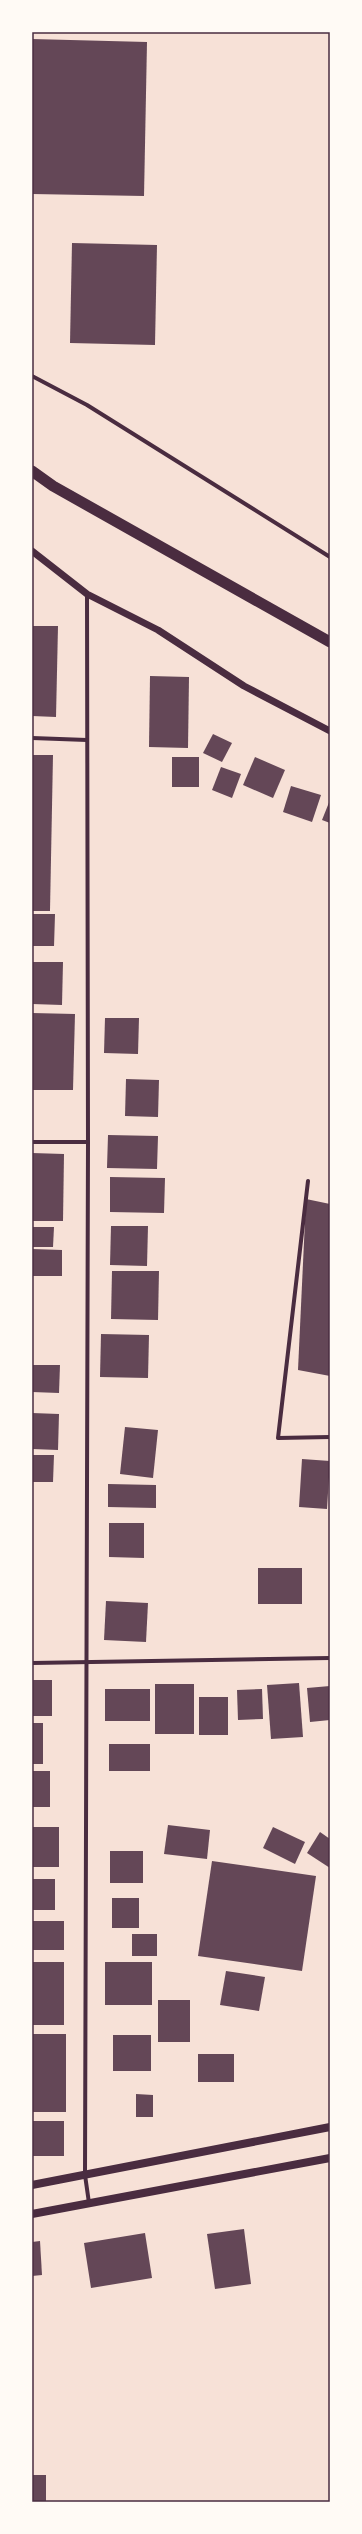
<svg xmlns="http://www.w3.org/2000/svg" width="362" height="2534" font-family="Jost,sans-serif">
	<rect width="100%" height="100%" fill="#f7e1d7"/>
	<g fill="#644757">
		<polygon points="32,39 147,42 144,196 32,194"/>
		<polygon points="72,243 157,245 155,345 70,343"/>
		<polygon points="32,626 58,626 56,717 32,716"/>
		<polygon points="150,676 189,677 188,748 149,747"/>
		<polygon points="213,734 232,743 222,762 203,753"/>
		<polygon points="32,755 53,755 50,911 32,911"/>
		<rect x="172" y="757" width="27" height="30"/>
		<polygon points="255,757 285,770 273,798 243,785"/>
		<polygon points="221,767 241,774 232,798 212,790"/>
		<polygon points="291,786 321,795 312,822 283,812"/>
		<polygon points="330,800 330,823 322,820"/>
		<polygon points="32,914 55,914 54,946 32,946"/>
		<polygon points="32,962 63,962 62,1005 32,1004"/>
		<polygon points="32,1013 75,1014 73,1090 32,1090"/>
		<polygon points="105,1018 139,1018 138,1054 104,1053"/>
		<polygon points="126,1079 159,1080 158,1117 125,1116"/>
		<polygon points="108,1135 158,1136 157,1169 107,1168"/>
		<polygon points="32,1153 64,1154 63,1221 32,1221"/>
		<polygon points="110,1177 165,1178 164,1213 110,1212"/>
		<polygon points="306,1199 330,1204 330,1376 298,1370"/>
		<polygon points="111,1226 148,1226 147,1266 110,1265"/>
		<polygon points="32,1227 54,1227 53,1247 32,1247"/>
		<polygon points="32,1249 62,1250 62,1276 32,1276"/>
		<polygon points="112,1271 159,1271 158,1320 111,1319"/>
		<polygon points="101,1334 149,1335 148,1378 100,1377"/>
		<polygon points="32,1365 60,1365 59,1393 32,1392"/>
		<polygon points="32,1413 59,1414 58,1450 32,1449"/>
		<polygon points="125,1427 158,1430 153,1478 120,1474"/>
		<polygon points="32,1455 54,1455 53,1482 32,1482"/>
		<polygon points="302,1459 330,1461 327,1509 299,1507"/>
		<polygon points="108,1484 156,1485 156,1508 108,1507"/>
		<polygon points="109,1523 144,1523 144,1558 109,1557"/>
		<rect x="258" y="1568" width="44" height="36"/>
		<polygon points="106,1601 148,1603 146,1642 104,1640"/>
		<rect x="32" y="1680" width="20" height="36"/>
		<polygon points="299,1683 303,1737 271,1739 267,1685"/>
		<rect x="155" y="1684" width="39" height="50"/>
		<polygon points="330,1686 330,1720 310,1722 307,1688"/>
		<rect x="105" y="1689" width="45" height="32"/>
		<polygon points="262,1689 263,1719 238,1720 237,1690"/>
		<rect x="199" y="1697" width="29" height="38"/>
		<rect x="32" y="1723" width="11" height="41"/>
		<rect x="109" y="1744" width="41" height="27"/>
		<rect x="32" y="1771" width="18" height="36"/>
		<polygon points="168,1825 210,1830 207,1859 164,1854"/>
		<rect x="32" y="1827" width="27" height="40"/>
		<polygon points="273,1827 305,1842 295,1864 263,1848"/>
		<polygon points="320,1832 330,1839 330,1868 307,1853"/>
		<rect x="110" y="1851" width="33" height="32"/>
		<polygon points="212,1861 316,1876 302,1971 198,1956"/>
		<rect x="32" y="1879" width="23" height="31"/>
		<rect x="112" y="1898" width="27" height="30"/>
		<rect x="32" y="1921" width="32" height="29"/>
		<rect x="132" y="1934" width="25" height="22"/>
		<rect x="32" y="1962" width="32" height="63"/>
		<rect x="105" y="1962" width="47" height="43"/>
		<polygon points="226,1971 265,1977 259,2011 220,2005"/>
		<rect x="158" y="2000" width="32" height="42"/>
		<rect x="32" y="2034" width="34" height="78"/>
		<rect x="113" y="2035" width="38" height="36"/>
		<rect x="198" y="2054" width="36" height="28"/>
		<polygon points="136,2094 153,2095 153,2117 136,2117"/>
		<rect x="32" y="2121" width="32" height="35"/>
		<polygon points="244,2229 251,2284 215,2289 207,2234"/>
		<polygon points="145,2233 152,2278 91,2288 84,2243"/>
		<polygon points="40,2241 42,2275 32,2276 32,2242"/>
		<rect x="32" y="2475" width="14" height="27"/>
	</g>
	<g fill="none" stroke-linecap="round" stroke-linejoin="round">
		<g stroke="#4a2c40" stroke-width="4">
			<polyline points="32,376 87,405 330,557"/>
			<polyline points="87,594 88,1142 85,2175 89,2203"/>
			<polyline points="32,738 87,740"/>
			<polyline points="32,1142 88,1142"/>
			<polyline points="308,1181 278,1438 330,1437"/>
			<polyline points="32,1663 330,1658"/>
		</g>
		<polyline stroke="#4a2c40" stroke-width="7" points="32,551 87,594 158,630 244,686 330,731"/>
		<g stroke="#4a2c40" stroke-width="8">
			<polyline points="32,2185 330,2127"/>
			<polyline points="32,2214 330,2158"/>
		</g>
		<polyline stroke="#4a2c40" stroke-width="11" points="32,471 53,486 330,642"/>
	</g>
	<rect width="362" height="2534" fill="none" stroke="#fffaf5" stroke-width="66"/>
	<rect x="33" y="33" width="296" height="2468" fill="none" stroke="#4a2c40" stroke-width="1.5"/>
</svg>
